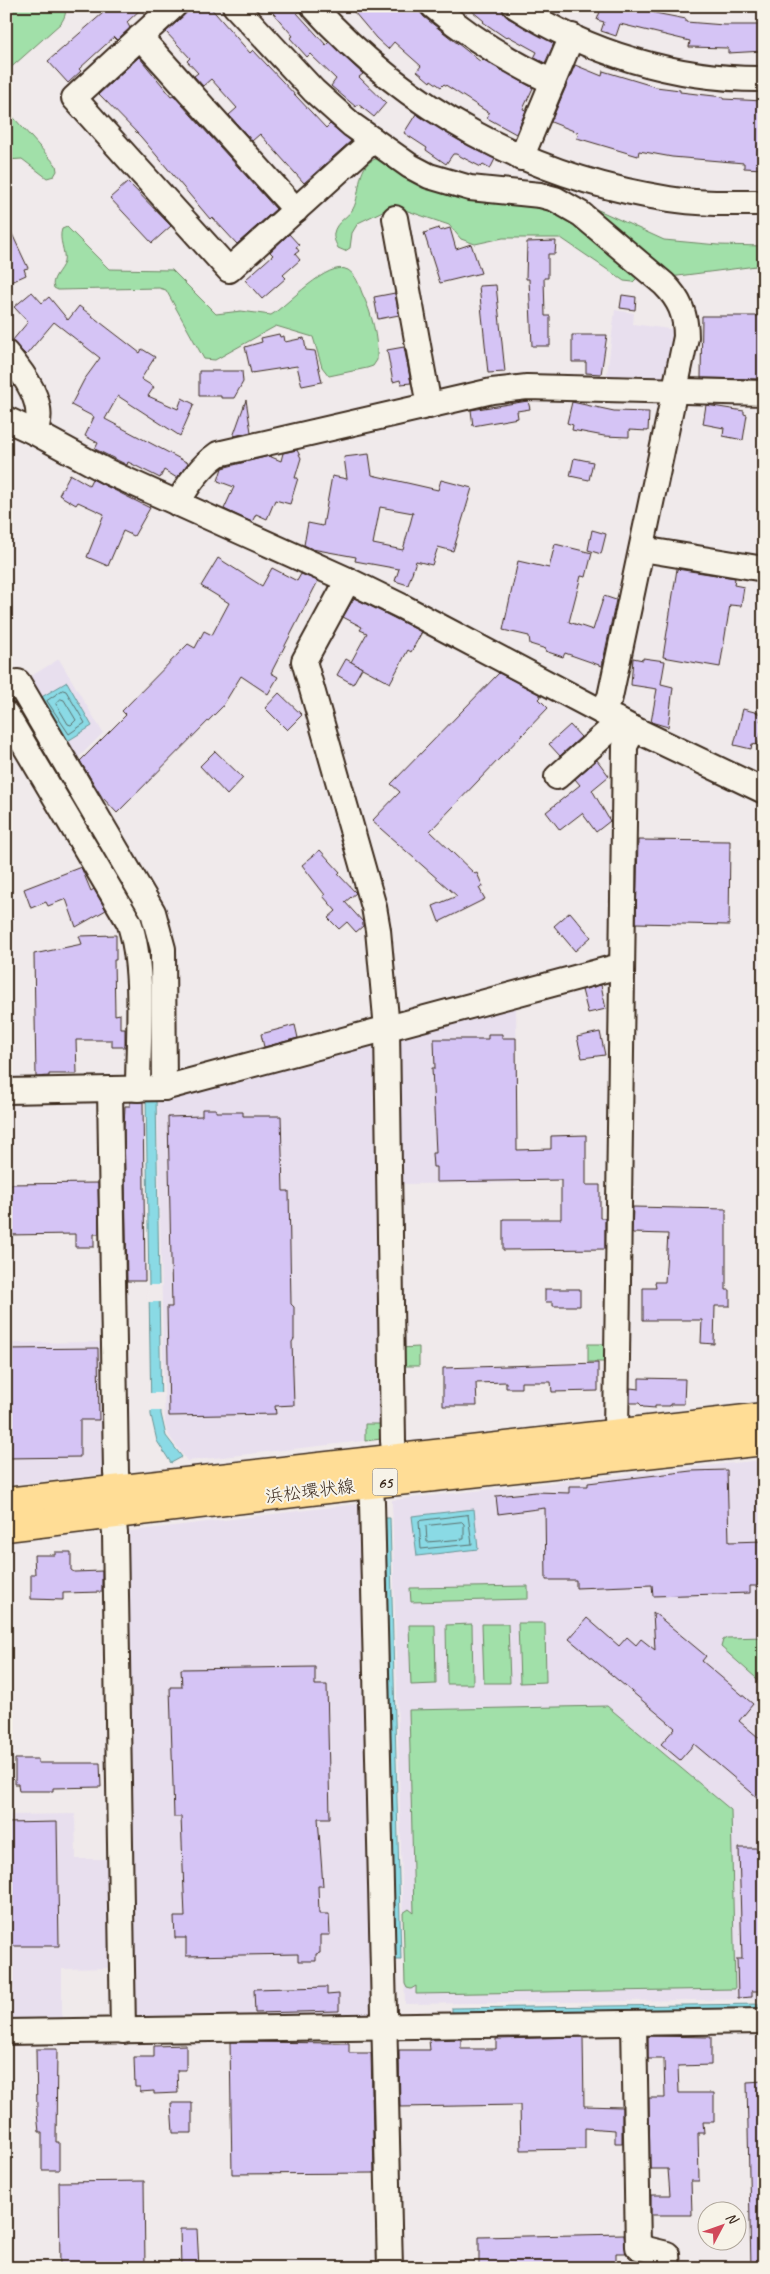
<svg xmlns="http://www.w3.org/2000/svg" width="770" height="2274" font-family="Caveat,'Klee One',sans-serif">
	<rect width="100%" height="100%" fill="#f0eaeb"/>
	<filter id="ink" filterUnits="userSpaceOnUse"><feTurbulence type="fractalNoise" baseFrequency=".02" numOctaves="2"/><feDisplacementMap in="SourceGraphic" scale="10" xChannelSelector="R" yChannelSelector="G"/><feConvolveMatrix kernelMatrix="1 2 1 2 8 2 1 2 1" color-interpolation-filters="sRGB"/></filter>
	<g filter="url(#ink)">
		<g fill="#e8dfee">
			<polygon points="615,310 634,313 633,324 676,330 667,380 606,383"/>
			<polygon points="59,659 103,733 72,764 23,681"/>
			<polygon points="516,1001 518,1183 397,1184 399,1033"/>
			<polygon points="368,1041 375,1048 381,1439 187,1461 169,1436 165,1425 157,1097"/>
			<polygon points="107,1342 109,1474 6,1485 6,1343"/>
			<polygon points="762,1460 764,1514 764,1999 405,2004 392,1500"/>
			<polygon points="366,1503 379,2015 134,2022 123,1532"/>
			<polygon points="75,1814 76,1859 113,1859 114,1968 62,1969 62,2023 6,2024 6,1815"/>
		</g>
		<g fill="#a1e0a9" stroke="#6e8564">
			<path d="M 8,6 L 66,6 C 66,13 65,17 61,23 L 6,72 L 6,8 Z"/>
			<polygon points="6,109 56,165 57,171 54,176 47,178 22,159 6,160"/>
			<path d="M 380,158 L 553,206 L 636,272 L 637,278 L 633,282 L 624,281 L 561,238 L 503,238 L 475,244 L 461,239 L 449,225 L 393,206 L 358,223 L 352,233 L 350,248 L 345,251 L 338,248 C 336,243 333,239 334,233 C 336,222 347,218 353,209 C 362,193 355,161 380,158 Z"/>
			<polygon points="594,208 664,240 718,245 764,246 764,265 670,277 592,210"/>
			<path d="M 67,227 L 109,269 L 172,270 L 216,314 L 241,311 L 271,315 C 287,306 328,259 348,270 C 356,275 359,285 362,293 C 372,314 378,337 377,360 L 373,366 L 367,368 L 329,376 L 322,367 L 313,337 L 276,326 L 215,360 L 204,359 L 166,290 L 159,288 L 58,290 L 54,288 C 50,279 61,271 64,262 C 66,251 58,240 62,229 Z"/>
			<rect x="588" y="1344" width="20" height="18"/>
			<polygon points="419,1347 419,1366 400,1366 399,1348"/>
			<polygon points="365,1424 380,1424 381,1439 365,1441"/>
			<polygon points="528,1586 528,1599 411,1602 410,1588"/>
			<polygon points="518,1623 545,1623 546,1682 520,1683"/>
			<polygon points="472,1624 473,1684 447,1684 446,1625"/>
			<polygon points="482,1624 508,1624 510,1683 484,1683"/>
			<polygon points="409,1625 435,1625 436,1684 411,1685"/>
			<polygon points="764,1637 764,1685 721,1647 723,1640 727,1638"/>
			<polygon points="607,1706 731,1810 735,1989 416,1994 416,1986 411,1989 407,1988 405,1984 403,1913 409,1909 414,1913 409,1710"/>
		</g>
		<g fill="#8adae5" stroke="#6a9495">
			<polygon points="67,682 92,726 66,742 40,698"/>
			<polygon points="13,691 137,899 151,932 155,1081 146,1081 128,904 6,700"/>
			<polygon points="146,1096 156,1096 161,1414 166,1436 182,1457 171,1463 157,1441 151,1415"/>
			<polygon points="474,1509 478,1549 417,1556 412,1516"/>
			<polygon points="382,1518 390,1518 401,1960 393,1960"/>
			<polygon points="764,2004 764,2011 452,2016 452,2008"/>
		</g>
		<g fill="#f0eaeb">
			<polygon points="147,1285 160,1285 160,1302 148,1302"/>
			<rect x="149" y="1393" width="13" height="18"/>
		</g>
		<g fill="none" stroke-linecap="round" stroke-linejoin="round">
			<g stroke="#5b706e" stroke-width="1">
				<polygon points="63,690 66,691 85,723 69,734 47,701"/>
				<polygon points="61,699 64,700 76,720 71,725 68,724 56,704"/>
				<polygon points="468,1515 472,1544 421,1549 419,1521"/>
				<polygon points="462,1522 464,1524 464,1539 427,1542 426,1526"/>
			</g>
		</g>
		<g fill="#d5c4f5" stroke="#3b2a1e" fill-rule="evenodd">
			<polygon points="111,6 144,6 127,22 130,28 117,40 114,37 79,69 81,71 68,83 48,61"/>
			<polygon points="194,6 209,6 250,53 253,50 326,128 330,124 351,141 304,183 260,134 252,141 229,115 237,108 211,79 203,86 194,76 198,73 187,61 190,58 166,32"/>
			<polygon points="267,6 300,6 300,11 297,13 326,45 329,42 363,74 359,77 386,103 374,117 358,104 356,107 331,86 336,79 310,54 307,57 290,38 293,36"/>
			<polygon points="349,6 415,6 424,17 481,62 482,59 533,88 523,109 526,110 516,134 487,118 489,113 444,84 441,87 431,80 430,82 417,71 421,66 394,42 388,49 376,38"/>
			<polygon points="466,6 500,6 508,18 554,43 545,63 534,58 537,52 508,36 506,38 483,22 484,21"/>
			<polygon points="602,6 636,6 655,13 686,19 686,22 724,25 764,25 764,51 728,53 728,48 689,47 690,41 620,24 616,36 601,31 604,22 597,20"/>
			<polygon points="139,57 171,96 173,95 276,209 237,244 212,217 210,219 141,137 99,94"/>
			<polygon points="575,65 602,76 603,71 656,87 680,90 680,92 723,97 723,99 764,101 764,169 744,168 744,163 672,157 639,151 638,156 577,138 579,133 551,122"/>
			<polygon points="416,114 467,145 495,159 490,169 483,165 481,167 456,154 453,154 446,164 426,150 427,148 404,133"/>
			<polygon points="128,182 171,226 152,243 110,198"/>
			<polygon points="6,221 28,268 24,269 26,275 6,284"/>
			<polygon points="439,228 440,231 450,228 456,249 471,244 481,273 440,283 424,233"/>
			<polygon points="289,234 299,245 296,247 299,251 295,254 300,260 283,275 286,278 262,299 245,280 273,255 270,252"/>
			<polygon points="556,241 555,254 548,254 548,278 544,278 545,316 550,316 550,346 532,346 529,279 526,279 527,242"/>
			<polygon points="496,285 505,372 488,373 479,286"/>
			<polygon points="32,292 42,303 49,297 68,320 79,306 140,353 142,349 155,357 141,379 154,387 148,396 178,409 182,398 194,404 180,436 118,396 105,419 188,463 177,478 164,470 160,478 128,462 127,465 95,449 98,443 85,436 94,417 71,405 84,380 100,358 54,322 26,355 12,341 28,322 14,307"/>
			<polygon points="395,293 399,315 378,319 374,297"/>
			<polygon points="622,295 636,297 635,310 620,308"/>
			<polygon points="702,316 764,316 764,379 701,378"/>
			<polygon points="279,334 280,337 284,336 285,342 304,338 306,350 315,351 322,382 302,386 297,366 251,373 245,347 262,342 261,338"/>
			<polygon points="572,335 607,335 601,374 586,373 586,362 572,362"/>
			<polygon points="404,347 411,383 401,384 400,380 393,382 387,350"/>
			<polygon points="199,371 242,371 243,382 234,398 221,398 221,396 199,396"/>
			<polygon points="246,400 251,432 234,436 234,434"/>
			<polygon points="528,401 530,409 517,411 518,418 473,426 471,410"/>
			<polygon points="572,402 614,411 649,412 648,431 629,430 629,437 604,436 572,430 573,425 567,423"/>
			<polygon points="706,405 744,411 744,414 747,415 743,440 723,436 724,428 703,424"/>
			<polygon points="297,450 301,458 295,478 298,478 290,504 275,500 267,519 256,514 252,522 224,509 234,487 218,481 222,468 269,456 281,461 283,453"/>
			<path d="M 369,454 L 372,475 L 438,490 L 441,480 L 472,488 L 453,551 L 438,547 L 432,565 L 416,561 L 408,585 L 395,581 L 399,569 L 355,561 L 356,557 L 312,549 L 304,545 L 308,523 L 323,526 L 332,476 L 347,479 L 344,457 ZM 380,507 L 413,513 L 403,550 L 373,544 Z"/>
			<polygon points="574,458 593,462 589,480 570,476"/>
			<polygon points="70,474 89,485 92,479 150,508 134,536 123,531 108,566 87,557 104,514 78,502 76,505 59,495"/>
			<polygon points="592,530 606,534 601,554 588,550"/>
			<polygon points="555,544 592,553 586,577 581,576 569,622 593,630 604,596 616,600 602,666 565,653 563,657 545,651 546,649 530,644 529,636 503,630 518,561 549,568"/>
			<polygon points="218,558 262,586 272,568 297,581 301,574 318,581 271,673 278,677 268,694 241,676 222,707 117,813 102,797 80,761 126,715 122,711 188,644 195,648 204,631 212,635 229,603 201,586"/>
			<polygon points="677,569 735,578 734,585 744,587 741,606 730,605 720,667 663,657"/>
			<polygon points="354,598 422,632 411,652 408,650 390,683 351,662 367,633 360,630 362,627 343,617"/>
			<polygon points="633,658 643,660 643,658 665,661 661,684 673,687 668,727 651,722 657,689 631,685"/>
			<polygon points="346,659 362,668 353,684 337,675"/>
			<polygon points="499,673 539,694 541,697 539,699 548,708 430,831 475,874 477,873 483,887 479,888 485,899 439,922 433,906 457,896 372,821 400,792 391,784"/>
			<polygon points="279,693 302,715 287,730 265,708"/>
			<polygon points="743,709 762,714 760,721 764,721 758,745 752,744 751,749 734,745"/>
			<polygon points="570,725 581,737 560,756 549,744"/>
			<polygon points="215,751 243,778 227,795 200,766"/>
			<polygon points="597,760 609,776 592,790 610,821 596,832 582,813 560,830 546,812 580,785 575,779"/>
			<polygon points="638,840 730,841 729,925 636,923"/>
			<polygon points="320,850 340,872 338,874 356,893 345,902 363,922 363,926 356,932 347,922 339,929 328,918 336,911 323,896 325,895 302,865"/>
			<polygon points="81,867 91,891 94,889 106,910 76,927 66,899 48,906 46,902 31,908 24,889"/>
			<polygon points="570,912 591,937 575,951 554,926"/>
			<polygon points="116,935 116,960 114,960 115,1015 120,1014 120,1028 125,1028 125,1047 112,1047 112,1040 76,1040 77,1074 49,1074 49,1076 36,1077 34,954 82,944 79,936"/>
			<polygon points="601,985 606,1009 588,1013 582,990"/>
			<polygon points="295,1025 298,1038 264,1047 261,1034"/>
			<polygon points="600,1032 605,1055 582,1058 577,1037"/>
			<polygon points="488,1034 502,1034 502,1038 516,1038 517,1150 551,1149 551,1136 586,1135 586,1185 600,1185 600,1218 605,1218 605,1249 503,1250 503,1219 561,1219 561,1180 436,1182 436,1167 433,1167 432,1153 436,1153 432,1068 435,1068 434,1039 488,1039"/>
			<polygon points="130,1102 143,1102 145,1281 127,1281 124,1127 125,1106 130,1106"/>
			<polygon points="202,1109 216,1109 216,1112 243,1112 243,1116 281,1116 283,1191 289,1191 291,1304 294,1307 294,1339 292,1342 294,1405 275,1406 276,1414 169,1416 167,1307 172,1307 168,1117 202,1116"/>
			<polygon points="98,1183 99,1234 94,1234 94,1247 75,1247 75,1234 6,1235 6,1184"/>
			<polygon points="633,1207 726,1209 726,1290 730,1290 730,1306 715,1306 714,1344 701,1343 702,1320 643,1320 643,1288 656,1288 655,1282 665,1282 668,1234 632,1233"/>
			<polygon points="545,1289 580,1289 580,1306 553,1306 553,1302 545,1302"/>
			<polygon points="98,1348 99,1420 80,1420 80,1457 6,1458 6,1349"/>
			<polygon points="598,1363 598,1391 552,1392 551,1382 521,1382 521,1388 506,1388 506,1382 476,1383 477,1406 443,1406 443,1368"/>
			<polygon points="639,1378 685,1379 684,1404 670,1404 670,1406 655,1406 655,1408 643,1407 639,1403 630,1403 630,1388 639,1389"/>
			<polygon points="727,1470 729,1542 764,1541 764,1586 750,1586 750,1593 653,1596 652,1585 576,1588 576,1580 546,1580 545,1508 498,1514 496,1496 536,1492 569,1493 569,1486 588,1486 588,1483 691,1471"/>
			<polygon points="55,1552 71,1552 71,1570 74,1572 102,1571 102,1592 63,1593 63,1600 31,1599 31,1574 35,1574 34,1555 55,1555"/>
			<polygon points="653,1612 706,1656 702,1661 753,1704 739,1721 764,1742 764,1803 694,1744 680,1760 661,1744 675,1728 569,1639 587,1618 619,1646 627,1637 636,1645 641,1639 655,1650"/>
			<polygon points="315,1667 315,1685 327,1685 330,1818 318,1818 323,1886 318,1886 319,1914 329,1914 330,1935 320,1935 320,1953 316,1954 316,1961 298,1961 298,1954 186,1956 186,1938 175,1938 174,1917 185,1917 181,1817 174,1817 170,1687 182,1687 181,1669"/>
			<polygon points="15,1759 38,1759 38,1763 100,1763 101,1787 53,1788 53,1791 19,1791 18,1784 15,1784"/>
			<polygon points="57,1822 59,1946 6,1946 6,1823"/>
			<polygon points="739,1848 764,1848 764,1991 752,1991 752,1997 738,1998 737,1959 742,1959"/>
			<polygon points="327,1987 327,1995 339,1994 339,2011 255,2013 254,1989"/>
			<polygon points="648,2036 711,2037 711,2065 678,2066 679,2093 714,2093 714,2122 703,2122 704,2133 698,2133 699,2181 691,2181 692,2215 651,2215 651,2195 670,2195 668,2169 650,2169 649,2098 665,2098 664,2059 648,2059"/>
			<polygon points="583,2037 584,2106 622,2107 622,2143 615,2143 615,2130 585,2128 585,2149 521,2150 520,2105 400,2107 399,2050 430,2050 429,2040 461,2039 461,2049 496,2049 496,2039"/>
			<polygon points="230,2042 349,2043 349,2053 371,2053 374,2173 232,2174"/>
			<polygon points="186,2045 186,2070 177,2070 178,2093 154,2094 154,2091 140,2092 140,2087 135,2087 134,2057 154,2057 154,2046"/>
			<polygon points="36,2049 57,2049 56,2142 59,2142 59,2170 42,2170 42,2132 39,2132 37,2113"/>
			<polygon points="764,2081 764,2268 751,2268 747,2082"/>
			<polygon points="171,2103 192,2103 192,2133 173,2133"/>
			<polygon points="144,2181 145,2268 60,2268 59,2182"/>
			<polygon points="180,2229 197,2229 199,2268 181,2268"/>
			<polygon points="624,2234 626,2253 616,2253 616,2267 479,2268 479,2237"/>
		</g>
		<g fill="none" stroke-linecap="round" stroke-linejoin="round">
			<g stroke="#3b2a1e" stroke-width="28">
				<g id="minor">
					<polyline points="174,6 74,98 229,270 373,140"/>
					<path d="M 235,6 L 314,91 L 352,125 L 410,166 L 429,176 L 470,188 L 540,195 L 555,199 L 581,214 L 664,284 C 680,300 686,315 686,337 L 610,697 L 602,712"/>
					<path d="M 313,6 C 407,110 531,178 669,199 C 700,204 732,203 764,203"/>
					<path d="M 433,6 C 470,37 509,62 553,82"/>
					<path d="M 515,6 C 588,53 677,80 764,79"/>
					<polyline points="140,37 296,210"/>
					<polyline points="521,158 572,36"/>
					<polyline points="395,218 429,406"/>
					<path d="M 6,353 C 23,373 49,406 34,432"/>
					<polyline points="6,419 34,432 106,471 348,580 401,606 634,729 764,791"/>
					<path d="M 178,504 C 186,486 202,465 218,454 L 492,391 L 527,387 L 764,393"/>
					<polyline points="642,549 764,569"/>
					<polyline points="348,580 304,661 374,907 378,930 387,1029 393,1441 395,1459"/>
					<polyline points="6,689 18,682 153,912 163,949 164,1088"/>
					<path d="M 6,714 L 129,922 C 145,968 138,1039 138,1089"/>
					<polyline points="557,777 611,729 616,719"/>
					<polyline points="110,1089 116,1473 118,1491"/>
					<polyline points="6,1091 164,1088 612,968 622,968"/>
					<polyline points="616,1434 625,746 634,729"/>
					<polyline points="370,1484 372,1502 390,2268"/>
					<polyline points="113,1514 115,1533 123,2031"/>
					<polyline points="634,2023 638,2247 667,2254 668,2268"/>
					<polyline points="6,2032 764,2021"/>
				</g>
			</g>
			<g stroke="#3b2a1e" stroke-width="31">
				<g id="major">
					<polyline points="6,1502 764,1417"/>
					<polyline points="6,1527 370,1484 764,1441"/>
				</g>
			</g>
			<use href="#minor" stroke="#f7f3e8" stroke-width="24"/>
			<use href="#major" stroke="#ffdd96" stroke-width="28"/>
		</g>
	</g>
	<g text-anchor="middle" stroke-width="4" stroke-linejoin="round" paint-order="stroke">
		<rect fill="#f7f3e8" stroke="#73665b" stroke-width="1" x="372.5" y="1468.5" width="25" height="27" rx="4"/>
		<g font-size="16" font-weight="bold" fill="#3b2a1e">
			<text x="385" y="1488">65</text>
		</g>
		<g font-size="18" fill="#3b2a1e" stroke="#f7f3e8">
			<text transform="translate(310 1491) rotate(-7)" y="6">浜松環状線</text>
		</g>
	</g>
	<rect width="770" height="2274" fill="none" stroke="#f7f3e8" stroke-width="25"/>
	<rect x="12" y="12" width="745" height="2249" fill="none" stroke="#3b2a1e" stroke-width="2" filter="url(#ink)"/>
	<g transform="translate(722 2226) rotate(49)"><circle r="24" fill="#f7f3e8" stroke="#aca397"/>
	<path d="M0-4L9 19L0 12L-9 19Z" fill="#d1495b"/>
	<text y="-8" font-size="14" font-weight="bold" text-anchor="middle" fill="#3b2a1e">N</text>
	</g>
</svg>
